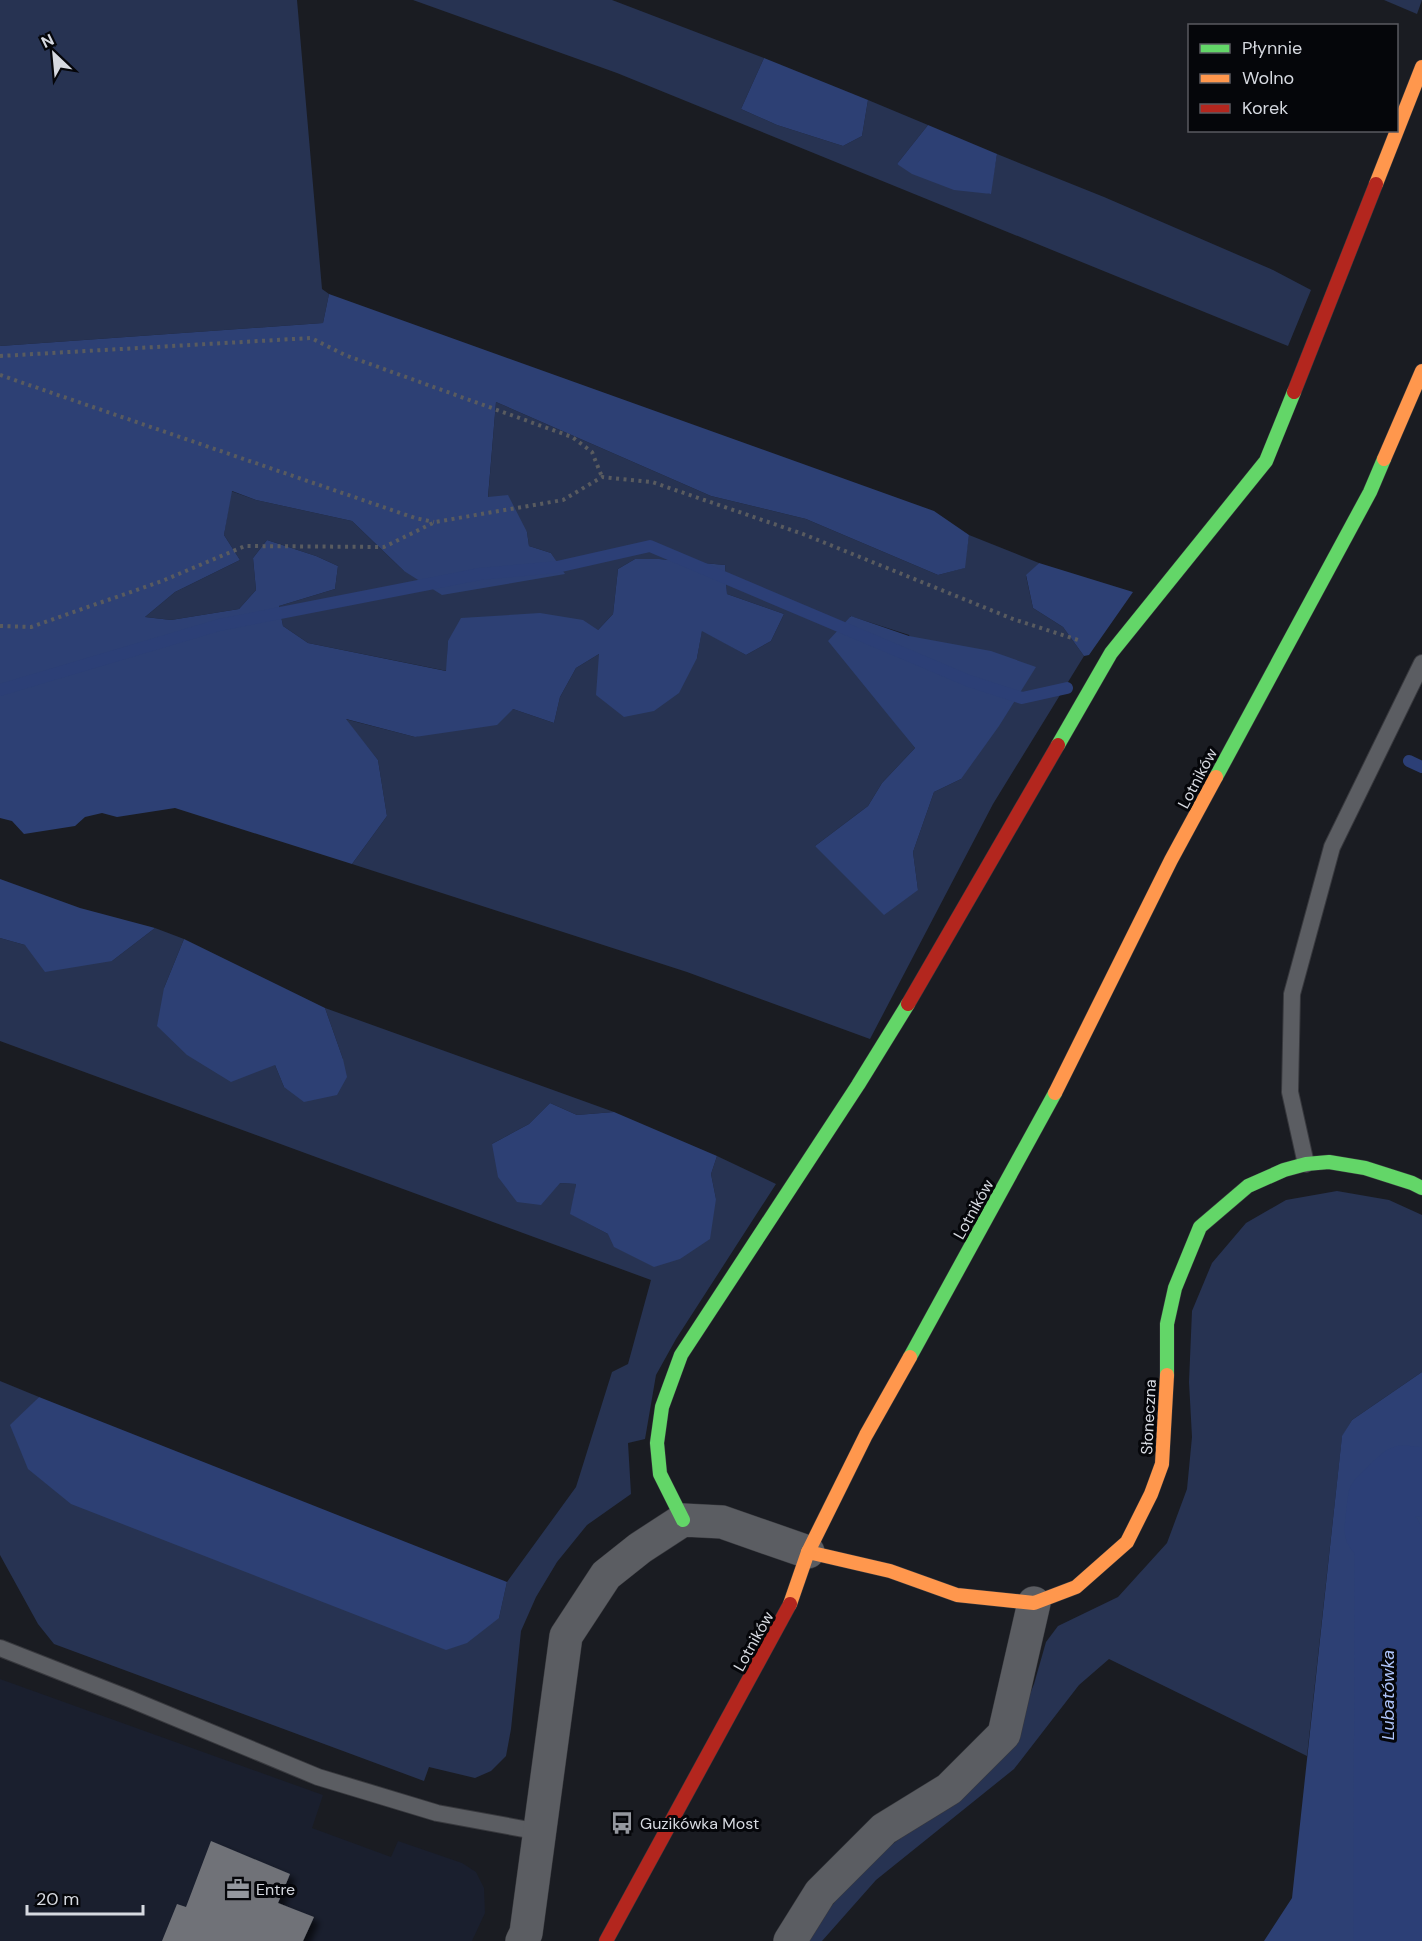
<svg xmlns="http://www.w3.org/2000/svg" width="1422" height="1941" font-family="'DM Sans',sans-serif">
	<defs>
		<filter id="shadow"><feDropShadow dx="5.5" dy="5.5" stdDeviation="3" flood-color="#0009"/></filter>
	</defs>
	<rect width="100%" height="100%" fill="#1a1c22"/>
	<polygon fill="#1a1f2e" points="0,1679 323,1795 312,1828 391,1857 398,1841 462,1863 476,1872 484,1888 485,1913 472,1941 0,1941"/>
	<g fill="#273352" fill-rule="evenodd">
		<polygon points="0,0 297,0 322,289 329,294 323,323 0,346"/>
		<polygon points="413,0 612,0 764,58 741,109 777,125 843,146 862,136 868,100 928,125 897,164 990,194 997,154 1104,197 1273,270 1311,290 1288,346 617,73"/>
		<polygon points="1384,0 1422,0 1417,14"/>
		<path d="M 496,402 L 711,496 L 806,519 L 938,575 L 964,568 L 969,535 L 1039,563 L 1026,576 L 1033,608 L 1063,627 L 1084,656 L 993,804 L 870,1039 L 687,972 L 352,864 L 387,816 L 378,760 L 345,719 L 415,737 L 513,709 L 554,723 L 560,697 L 576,668 L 599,654 L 697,658 L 702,630 L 746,655 L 771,641 L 784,614 L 727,594 L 725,565 L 659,559 L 635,559 L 618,569 L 613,614 L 598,630 L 448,641 L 447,671 L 308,643 L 283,626 L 279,606 L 335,589 L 338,566 L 316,556 L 267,540 L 253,558 L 256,590 L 239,609 L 171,620 L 145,617 L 175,592 L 240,560 L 224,535 L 231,491 L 256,500 L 352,521 L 404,571 L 564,574 L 551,553 L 529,546 L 527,532 L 488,498 ZM 850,616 L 909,635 L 961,779 L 934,792 L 913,852 L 918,890 L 815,846 L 868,806 L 882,783 L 915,748 L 875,697 Z"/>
		<polygon points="155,928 184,939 164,988 275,1065 284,1087 343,1059 325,1008 614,1112 577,1115 550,1103 529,1124 492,1144 560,1183 576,1184 571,1214 608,1234 716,1199 711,1174 717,1156 776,1184 676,1339 656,1375 645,1439 628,1443 631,1494 587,1525 557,1562 536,1597 521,1631 511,1729 506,1756 491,1771 475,1778 429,1767 424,1781 54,1644 38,1624 0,1555 0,1381 39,1397 11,1426 499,1618 507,1582 576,1487 612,1372 628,1364 651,1280 0,1041 0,938 25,945 112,961"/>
		<polygon points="1337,1191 1389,1200 1422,1215 1422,1372 1352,1420 1342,1437 1307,1756 1109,1659 1079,1685 1014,1769 876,1880 822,1941 804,1941 862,1867 951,1800 1017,1726 1034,1684 1046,1642 1058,1626 1118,1597 1167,1543 1187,1489 1192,1437 1189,1382 1192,1311 1212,1263 1246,1223 1286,1200"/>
	</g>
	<g fill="#2d4074">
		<polygon points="764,58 868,100 862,136 843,146 777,125 741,109"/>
		<polygon points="928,125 997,154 991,194 954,190 912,174 897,164"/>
		<polygon points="329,294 934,511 969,535 965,568 938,575 806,519 711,496 496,402 488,497 508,495 527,532 529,546 551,553 565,574 442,595 404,571 352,521 256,500 232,491 224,535 240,560 175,592 145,617 171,620 239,609 256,590 253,558 267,540 316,556 338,566 335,589 279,606 283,626 308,643 446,671 448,641 461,618 540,613 583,620 598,630 613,614 618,569 635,559 659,559 725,565 727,594 784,614 771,641 746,655 702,631 697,658 679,693 654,711 624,717 596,695 599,654 576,668 560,697 554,723 513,709 497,725 415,737 346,719 378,760 387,816 352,864 175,808 117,817 102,813 85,817 75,826 24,834 12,821 0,818 0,346 323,323"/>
		<polygon points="1039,563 1133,592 1089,655 1084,656 1063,627 1033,608 1026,575"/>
		<polygon points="851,616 909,636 991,651 1036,667 999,726 961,779 934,792 913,852 918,890 884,915 815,846 868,806 882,783 915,748 828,641"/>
		<polygon points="0,879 80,908 155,928 112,961 45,972 25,945 0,938"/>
		<polygon points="184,939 325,1008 343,1059 347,1077 337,1095 304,1102 284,1087 275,1065 231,1082 187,1055 157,1026 164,988"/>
		<polygon points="550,1103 577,1115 614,1112 717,1156 711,1174 716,1199 710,1239 680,1259 654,1267 614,1247 608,1234 570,1214 576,1184 560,1183 541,1205 517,1202 498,1177 492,1144 529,1124"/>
		<polygon points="1422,1372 1422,1941 1264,1941 1292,1898 1342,1436 1352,1420"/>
		<polygon points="39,1397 507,1582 499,1618 467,1643 446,1650 71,1504 28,1469 10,1425"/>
	</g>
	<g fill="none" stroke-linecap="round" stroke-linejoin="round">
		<g stroke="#2c3f76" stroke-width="12">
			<polyline points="0,690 219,625 480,574 557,567 650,546 969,681 1022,698 1067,688"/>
			<polyline points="1409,761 1422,767"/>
		</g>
		<polyline stroke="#2c3f76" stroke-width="69" points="1388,1941 1389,1539 1379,1529 1382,1501 1404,1480 1422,1482"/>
	</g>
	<polygon fill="#707278" filter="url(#shadow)" points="211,1841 290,1874 278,1903 314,1917 303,1941 162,1941 177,1904 186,1907"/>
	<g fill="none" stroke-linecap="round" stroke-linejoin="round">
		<g stroke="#38393e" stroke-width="18">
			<g id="lane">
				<polyline points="1306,1164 1290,1092 1292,994 1332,847 1422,663"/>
				<polyline points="0,1648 130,1699 318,1777 437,1813 540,1832"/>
			</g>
		</g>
		<g stroke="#38393e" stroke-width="34">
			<g id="street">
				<polyline points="522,1941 526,1933 566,1636 606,1575 640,1548 683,1520 722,1522 808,1552"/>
				<polyline points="790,1941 820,1893 884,1829 949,1789 1004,1734 1034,1603"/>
			</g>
		</g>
		<g stroke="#38393e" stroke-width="15">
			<g id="fast">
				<polyline points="1058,745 1111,653 1266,461 1294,392"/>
				<polyline points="1216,777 1370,492 1384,459"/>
				<polyline points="910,1357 1055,1093"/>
				<polyline points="1167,1375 1167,1324 1175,1288 1200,1227 1248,1186 1284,1170 1306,1164 1329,1162 1365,1168 1412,1183 1422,1188"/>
				<polyline points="683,1520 660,1474 657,1443 662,1407 681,1355 858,1085 908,1004"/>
			</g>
		</g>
		<g stroke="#38393e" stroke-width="15">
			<g id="slow">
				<polyline points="1376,184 1422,67"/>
				<polyline points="1384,459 1422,371"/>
				<polyline points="1055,1093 1171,860 1216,777"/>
				<polyline points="808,1552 890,1571 957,1595 1034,1603 1076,1587 1127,1542 1151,1494 1162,1464 1167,1375"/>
				<polyline points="790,1604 808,1552 866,1435 910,1357"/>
			</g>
		</g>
		<g stroke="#38393e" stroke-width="15">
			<g id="jam">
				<polyline points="1294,392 1376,184"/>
				<polyline points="908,1004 1058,745"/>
				<polyline points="606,1941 790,1604"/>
			</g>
		</g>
		<g stroke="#595b5f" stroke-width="4" stroke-dasharray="3 4.5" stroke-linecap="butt">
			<polyline points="0,356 311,338 345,355 572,437 592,452 602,477"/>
			<polyline points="0,375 415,518 434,522"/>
			<polyline points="0,626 31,627 162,581 245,546 384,547 435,522 563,500 602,477 652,482 803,534 1013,619 1078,640"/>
		</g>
		<use href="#lane" stroke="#5b5d62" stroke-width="16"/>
		<use href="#street" stroke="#5b5d62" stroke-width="33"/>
		<use href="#fast" stroke="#63d668" stroke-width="14"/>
		<use href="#slow" stroke="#ff974d" stroke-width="14"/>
		<use href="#jam" stroke="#b3261e" stroke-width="14"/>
	</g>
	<defs>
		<g id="bus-bare" transform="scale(1.8)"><path d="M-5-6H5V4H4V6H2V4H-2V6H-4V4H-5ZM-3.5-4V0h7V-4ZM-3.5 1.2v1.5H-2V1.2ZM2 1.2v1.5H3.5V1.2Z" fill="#94979e" stroke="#05060a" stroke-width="2.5" paint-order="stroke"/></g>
		<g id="office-bare" transform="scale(1.8)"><path d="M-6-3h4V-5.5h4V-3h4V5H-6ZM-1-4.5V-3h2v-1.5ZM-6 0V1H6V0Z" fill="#94979e" stroke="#05060a" stroke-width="2.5" paint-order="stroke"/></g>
	</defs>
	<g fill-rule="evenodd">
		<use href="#bus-bare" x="622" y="1823"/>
		<use href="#office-bare" x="238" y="1889"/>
	</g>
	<g text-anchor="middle" stroke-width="6" stroke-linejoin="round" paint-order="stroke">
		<g font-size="16" fill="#d6d9e0" stroke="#05060a">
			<text transform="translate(1197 778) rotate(-62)" y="6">Lotników</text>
			<text transform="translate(973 1209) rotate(-61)" y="6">Lotników</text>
			<text transform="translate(1148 1417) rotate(-87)" y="6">Słoneczna</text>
			<text transform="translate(753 1641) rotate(-61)" y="6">Lotników</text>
		</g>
		<g font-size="16" fill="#d6d9e0" stroke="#05060a" text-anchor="start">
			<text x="640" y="1829">Guzikówka Most</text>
			<text x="256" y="1895">Entre</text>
		</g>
		<g font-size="18" font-style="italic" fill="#aec4fa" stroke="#05060a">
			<text transform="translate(1388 1695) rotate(-90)" y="6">Lubatówka</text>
		</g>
	</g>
	<rect x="1188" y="24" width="210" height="108" fill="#05060a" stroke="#595a60" stroke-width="1.5"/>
	<rect x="1200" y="44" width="30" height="9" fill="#63d668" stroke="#595a60" stroke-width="1.5"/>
	<text x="1242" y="54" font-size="18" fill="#d6d9e0">Płynnie</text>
	<rect x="1200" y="74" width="30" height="9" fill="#ff974d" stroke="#595a60" stroke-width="1.5"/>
	<text x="1242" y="84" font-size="18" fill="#d6d9e0">Wolno</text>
	<rect x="1200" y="104" width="30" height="9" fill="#b3261e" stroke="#595a60" stroke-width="1.5"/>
	<text x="1242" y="114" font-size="18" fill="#d6d9e0">Korek</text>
	<g transform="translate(54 54) rotate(334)" stroke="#05060a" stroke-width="4.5" paint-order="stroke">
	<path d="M0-4.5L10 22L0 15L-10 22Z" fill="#d6d9e0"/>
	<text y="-9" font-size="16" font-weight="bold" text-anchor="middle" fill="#d6d9e0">N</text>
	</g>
	<path d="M27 1905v9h116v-9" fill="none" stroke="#d6d9e0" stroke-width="3"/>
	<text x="36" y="1905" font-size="18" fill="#d6d9e0" stroke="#05060a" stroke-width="4.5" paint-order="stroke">20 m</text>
</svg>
